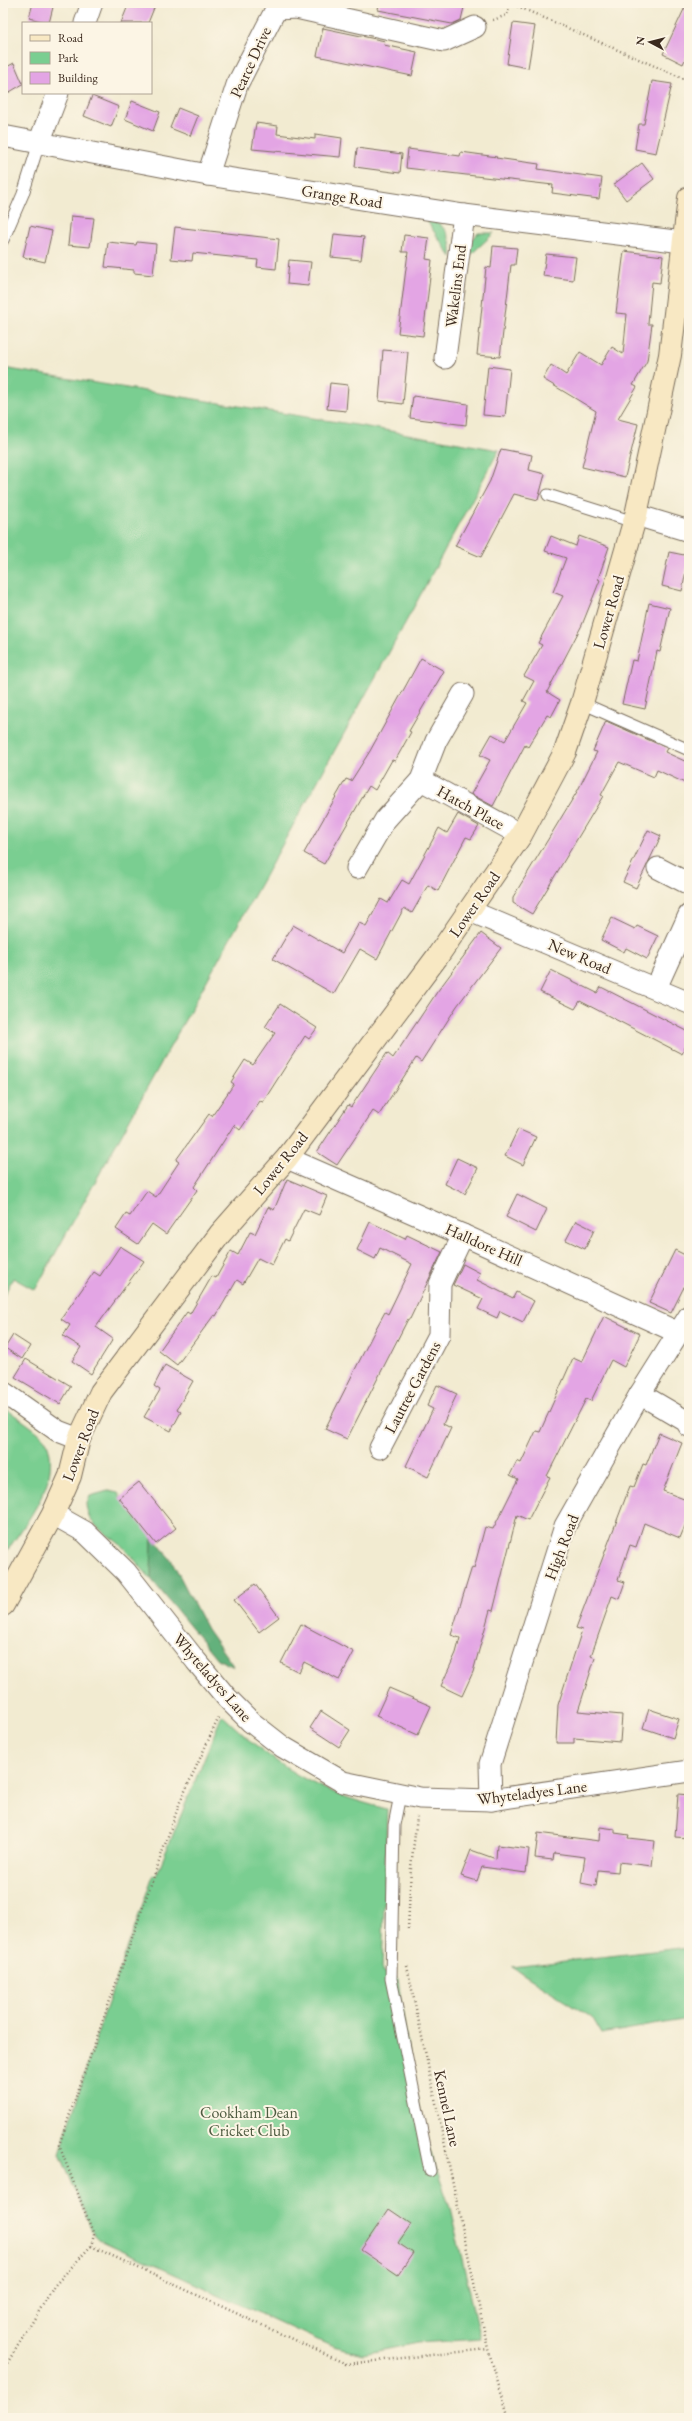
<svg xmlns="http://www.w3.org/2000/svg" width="692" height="2421" font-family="'EB Garamond',serif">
	<rect width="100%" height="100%" fill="#fcf5e5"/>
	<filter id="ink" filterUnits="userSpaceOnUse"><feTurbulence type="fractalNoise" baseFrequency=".025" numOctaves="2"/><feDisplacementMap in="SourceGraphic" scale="8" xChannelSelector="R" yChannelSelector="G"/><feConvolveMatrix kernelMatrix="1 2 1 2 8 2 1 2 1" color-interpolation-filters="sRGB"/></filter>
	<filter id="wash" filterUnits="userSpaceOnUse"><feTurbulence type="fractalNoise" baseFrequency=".012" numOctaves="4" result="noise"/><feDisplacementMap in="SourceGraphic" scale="16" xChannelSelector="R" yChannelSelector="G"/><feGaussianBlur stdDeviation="0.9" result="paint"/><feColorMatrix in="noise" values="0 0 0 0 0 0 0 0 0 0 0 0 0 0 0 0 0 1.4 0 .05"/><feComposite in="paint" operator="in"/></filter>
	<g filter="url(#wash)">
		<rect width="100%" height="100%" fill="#f2ebd1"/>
		<g fill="#7ace91" stroke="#5a7c58">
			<path d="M 427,221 L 436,221 C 449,231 452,242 451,257 Z"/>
			<polygon points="478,233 494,233 465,260 466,248"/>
			<polygon points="3,368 356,425 499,450 396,640 35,1290 13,1278 3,1297"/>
			<path d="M 3,1410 L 8,1410 C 17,1417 42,1433 46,1441 C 64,1480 23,1526 3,1557 Z"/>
			<path d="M 108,1491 L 118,1493 L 152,1536 L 151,1579 C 142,1569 133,1557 124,1548 C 109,1533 89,1529 86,1505 L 90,1496 Z"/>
			<path d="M 222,1715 C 277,1767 313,1791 387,1809 L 382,1971 L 398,1979 L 408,2051 L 427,2142 L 450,2208 L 481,2339 L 418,2343 L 363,2354 L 333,2347 L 98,2239 L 94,2235 L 60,2154 L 96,2037 L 153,1875 L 156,1876 Z"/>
			<polygon points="689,1947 689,2019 601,2034 591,2017 512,1967"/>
		</g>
		<polygon fill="#63b17b" stroke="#4f6e4c" points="152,1536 172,1561 207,1629 234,1667 217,1659 151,1579"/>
		<g id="blocks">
			<g fill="#e3a5e4">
				<polygon points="33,3 54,3 49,23 29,18"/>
				<polygon points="129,3 156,3 148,23 121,23"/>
				<polygon points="379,3 465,3 461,20 452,24 378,10"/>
				<polygon points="687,3 689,51 683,64 663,54"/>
				<polygon points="513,23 535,26 528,68 507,64"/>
				<polygon points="323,28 385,41 384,45 417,52 412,76 317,56"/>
				<polygon points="14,63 23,84 3,96 3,69"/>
				<polygon points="652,81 672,84 656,153 635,149 639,124 644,124"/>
				<polygon points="92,96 119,107 111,127 84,116"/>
				<polygon points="132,101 160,112 153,131 125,119"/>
				<polygon points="178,108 198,116 190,136 170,128"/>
				<polygon points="256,123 278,126 277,134 315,139 315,134 342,138 340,157 252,149"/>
				<polygon points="357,148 402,154 400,173 355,167"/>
				<polygon points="408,149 460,156 461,152 497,157 496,158 539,164 538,169 602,178 599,199 552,193 553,185 406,168"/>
				<polygon points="642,163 654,179 626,200 614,184"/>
				<polygon points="71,216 94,218 90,247 68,245"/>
				<polygon points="30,226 52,231 45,262 23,257"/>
				<polygon points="175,227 279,239 276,269 257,267 258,260 193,253 192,261 171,259"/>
				<polygon points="334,234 364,237 361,260 331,257"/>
				<polygon points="404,235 429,238 426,259 432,260 423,336 398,333 408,252 402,252"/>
				<polygon points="108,242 136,245 137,242 156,244 153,275 134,273 134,270 105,267"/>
				<polygon points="493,246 517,248 515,265 511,265 500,357 477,355 486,267 491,268"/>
				<polygon points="624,251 663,256 660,283 652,282 648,324 652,324 647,361 633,385 637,387 618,419 638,424 625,477 582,467 596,411 543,379 551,365 566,375 580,352 601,365 612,347 623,354 627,314 616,313"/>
				<polygon points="546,254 576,257 573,280 543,276"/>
				<polygon points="289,260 311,262 308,286 287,284"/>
				<polygon points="383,350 408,352 403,404 379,401"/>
				<polygon points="488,366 510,369 505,417 483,415"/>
				<polygon points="330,383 348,385 346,411 327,409"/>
				<polygon points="413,396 468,404 466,425 410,418"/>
				<polygon points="501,449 532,455 529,470 545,474 538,500 514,494 481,557 455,546 490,481"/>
				<polygon points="551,536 576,546 579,536 609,547 598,579 600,580 582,625 547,692 560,700 551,717 547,715 528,747 525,745 493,806 471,794 490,760 480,755 492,734 505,741 527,703 523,701 534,681 524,676 542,645 538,643 563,596 553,592 566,558 545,551"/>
				<polygon points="669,552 689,556 682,591 662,586"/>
				<polygon points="649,603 670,608 660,652 657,651 645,709 622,704 632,660 637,661"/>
				<polygon points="421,658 444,671 409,731 411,732 395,761 392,760 375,790 369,786 324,864 304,853 346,779 351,781 370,751"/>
				<polygon points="606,721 667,748 665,752 689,763 689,785 657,770 654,777 619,762 601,795 603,796 532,914 513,903 513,897 578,790 597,752 593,751"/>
				<polygon points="458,814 479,826 471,839 466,837 438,891 428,885 412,913 404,908 377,959 360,949 334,994 273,959 293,925 342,953 359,923 366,926 381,899 388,903 402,880 409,884 439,828 447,833"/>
				<polygon points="648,830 661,836 636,888 623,882"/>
				<polygon points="612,918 635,929 637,926 658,936 647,959 626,948 624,952 601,940"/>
				<polygon points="481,933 501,948 457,1006 421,1062 416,1058 379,1115 373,1111 337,1165 317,1152 348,1105 351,1107 387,1053 393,1058 437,992"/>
				<polygon points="551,970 597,993 601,987 689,1032 689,1039 682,1054 580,1001 575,1009 540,992"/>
				<polygon points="280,1004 317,1028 309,1039 305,1036 263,1102 260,1101 240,1130 234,1125 194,1187 197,1190 166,1234 152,1224 138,1244 116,1229 126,1214 130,1216 147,1191 156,1197 179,1162 176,1160 209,1114 212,1116 234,1084 231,1082 245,1060 253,1065 275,1033 265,1027"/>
				<polygon points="518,1129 536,1137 523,1165 505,1156"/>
				<polygon points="457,1158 478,1168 465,1194 445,1184"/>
				<polygon points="287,1179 327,1196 319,1215 304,1209 288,1241 285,1239 272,1265 258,1258 243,1284 237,1280 216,1316 214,1315 177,1365 159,1351 187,1312 190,1314 212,1276 216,1278 231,1251 238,1255 250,1232 255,1234 268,1207 274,1210"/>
				<polygon points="517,1194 547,1209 536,1232 506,1217"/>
				<polygon points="576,1221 594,1230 585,1249 566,1240"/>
				<polygon points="370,1222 405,1239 407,1235 442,1252 410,1319 408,1319 385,1364 347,1439 325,1429 374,1332 385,1312 388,1314 412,1264 380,1248 375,1259 357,1250"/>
				<polygon points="120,1246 144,1261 96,1327 113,1339 91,1374 72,1361 81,1347 63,1336 70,1325 61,1319 94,1272 100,1276"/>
				<polygon points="675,1250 689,1257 689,1277 671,1313 649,1303"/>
				<polygon points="463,1264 480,1273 477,1280 513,1298 516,1292 534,1301 523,1322 500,1311 497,1318 478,1309 483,1299 453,1285"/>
				<polygon points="604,1316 640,1334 624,1367 611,1360 591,1401 586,1399 547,1476 550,1477 528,1520 517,1515 493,1611 490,1610 473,1672 462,1696 441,1686 456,1653 460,1638 451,1635 472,1567 474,1568 485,1527 493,1529 518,1479 510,1475 517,1461 521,1463 536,1431 540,1432 573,1358 582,1362"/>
				<polygon points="13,1335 30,1346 22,1359 5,1348"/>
				<polygon points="26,1359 71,1386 60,1404 15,1377"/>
				<polygon points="165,1365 193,1381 177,1409 181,1412 171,1431 144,1417 160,1390 154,1386"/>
				<polygon points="437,1385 457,1394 443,1424 451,1428 428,1477 406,1466 433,1409 427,1406"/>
				<polygon points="659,1433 682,1443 663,1491 689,1501 689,1516 680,1538 644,1523 636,1547 630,1545 618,1580 625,1582 619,1599 612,1596 591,1656 595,1658 578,1711 622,1715 620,1742 574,1738 574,1743 556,1743 558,1705 582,1630 576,1628 630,1486 634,1487 643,1464 646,1465"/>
				<polygon points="139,1482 176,1528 156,1544 119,1498"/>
				<polygon points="255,1584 279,1617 259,1632 234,1600"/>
				<polygon points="301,1624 354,1652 339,1680 304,1662 299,1672 281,1663"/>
				<polygon points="389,1688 431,1706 418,1735 376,1716"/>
				<polygon points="649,1709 679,1719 673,1738 643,1728"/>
				<polygon points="321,1711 350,1730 339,1747 310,1728"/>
				<polygon points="678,1794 689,1795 689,1838 675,1837"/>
				<polygon points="600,1827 615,1829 615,1833 629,1835 628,1838 655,1841 652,1866 619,1862 618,1872 598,1870 596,1886 581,1883 585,1857 554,1853 553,1860 535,1858 538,1833 599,1841"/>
				<polygon points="497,1845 529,1849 526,1873 482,1867 477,1881 461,1876 471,1850 496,1859"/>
				<polygon points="389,2209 411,2224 398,2243 413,2253 398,2275 361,2250"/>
			</g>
		</g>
	</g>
	<g filter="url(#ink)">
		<use href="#blocks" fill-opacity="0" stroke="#7b6e5d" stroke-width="1"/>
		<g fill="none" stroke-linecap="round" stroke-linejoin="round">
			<g stroke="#7b6e5d" stroke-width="13">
				<g id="lane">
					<polyline points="3,240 23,194 39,143"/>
					<polyline points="548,495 634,522"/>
					<polyline points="582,703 689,750"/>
					<polyline points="400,1795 394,1825 391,1979 430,2171"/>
				</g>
			</g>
			<g stroke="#7b6e5d" stroke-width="23">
				<g id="street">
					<polyline points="85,23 92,3"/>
					<polyline points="3,136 208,175 464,215 683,242"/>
					<polyline points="39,143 58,93"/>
					<polyline points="208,175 237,85 276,9 296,8 444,41 475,27"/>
					<polyline points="445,358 464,215"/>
					<polyline points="636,515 689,531"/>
					<polyline points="421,780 521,835"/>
					<polyline points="357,868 385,820 421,780 436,741 463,694"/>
					<polyline points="658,868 689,884"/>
					<polyline points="470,911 689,1003"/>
					<polyline points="656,988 689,915"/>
					<polyline points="287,1158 463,1235 679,1333"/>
					<polyline points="3,1392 58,1431 79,1439"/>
					<polyline points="640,1394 686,1421 689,1426"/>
					<polyline points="380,1448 439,1335 440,1284 463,1235"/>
					<polyline points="53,1514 85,1532 126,1572 196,1661 227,1698 251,1722 283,1747 343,1782 420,1798 491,1800 689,1771"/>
					<polyline points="491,1800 490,1764 565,1526 640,1394 689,1316"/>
				</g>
			</g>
			<g stroke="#7b6e5d" stroke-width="24">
				<polyline id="secondary" points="3,1605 53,1514 70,1476 79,1439 101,1392 220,1234 287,1158 437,957 521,835 565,752 582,703 636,515 670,355 689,198"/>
			</g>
			<g stroke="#7b6e5d" stroke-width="2.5" stroke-dasharray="1 3" stroke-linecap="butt">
				<polyline points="510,3 689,81"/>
				<polyline points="493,20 507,15 510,3"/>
				<polyline points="408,1929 411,1867 417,1817"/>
				<polyline points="407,1966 488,2349 509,2418"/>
				<polyline points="91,2246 346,2364 488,2349"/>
				<polyline points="3,2370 55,2285 91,2246 94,2235 59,2145 180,1802 219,1717"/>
			</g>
			<use href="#lane" stroke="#fff" stroke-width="11"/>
			<use href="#street" stroke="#fff" stroke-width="21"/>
			<use href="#secondary" stroke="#f8e8c3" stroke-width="22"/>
		</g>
	</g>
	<g text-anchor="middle" stroke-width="4" stroke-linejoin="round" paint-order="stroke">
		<g font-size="16" fill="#3b2a1e" stroke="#fcf5e5">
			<text transform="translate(250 62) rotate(-65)" y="6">Pearce Drive</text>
			<text transform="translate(342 196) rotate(9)" y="6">Grange Road</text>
			<text transform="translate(455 286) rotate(-83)" y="6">Wakelins End</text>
			<text transform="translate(608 612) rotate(-74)" y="6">Lower Road</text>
			<text transform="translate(471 807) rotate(29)" y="6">Hatch Place</text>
			<text transform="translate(474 904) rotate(-55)" y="6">Lower Road</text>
			<text transform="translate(580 956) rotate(23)" y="6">New Road</text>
			<text transform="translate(280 1163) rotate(-51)" y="6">Lower Road</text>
			<text transform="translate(484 1244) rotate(24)" y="6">Halldore Hill</text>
			<text transform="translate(412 1387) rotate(-62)" y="6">Lautree Gardens</text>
			<text transform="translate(80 1445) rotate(-69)" y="6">Lower Road</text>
			<text transform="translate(561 1547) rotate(-69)" y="6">High Road</text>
			<text transform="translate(213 1677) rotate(49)" y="6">Whyteladyes Lane</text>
			<text transform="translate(532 1792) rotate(-7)" y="6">Whyteladyes Lane</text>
			<text transform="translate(448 2108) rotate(78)" y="6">Kennel Lane</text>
		</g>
		<g font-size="16" fill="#4e5b40" stroke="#fcf5e5">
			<text x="249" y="2118">Cookham Dean<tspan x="249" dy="18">Cricket Club</tspan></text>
		</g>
	</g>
	<rect width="692" height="2421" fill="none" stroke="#fcf5e5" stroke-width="16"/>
	<rect x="22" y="22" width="130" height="72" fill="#fcf5e5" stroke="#afa495"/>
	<rect x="30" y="35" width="20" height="6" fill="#f8e8c3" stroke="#afa495"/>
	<text x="58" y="42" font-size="12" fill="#3b2a1e">Road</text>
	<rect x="30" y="52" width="20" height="12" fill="#7ace91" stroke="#afa495"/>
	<text x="58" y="62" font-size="12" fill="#3b2a1e">Park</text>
	<rect x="30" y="72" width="20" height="12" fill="#e3a5e4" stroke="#afa495"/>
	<text x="58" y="82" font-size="12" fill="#3b2a1e">Building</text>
	<g transform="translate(650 42) rotate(277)" stroke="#fcf5e5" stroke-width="3" paint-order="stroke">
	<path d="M0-3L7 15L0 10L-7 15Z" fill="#3b2a1e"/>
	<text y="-6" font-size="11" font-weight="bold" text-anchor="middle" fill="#3b2a1e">N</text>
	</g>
</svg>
